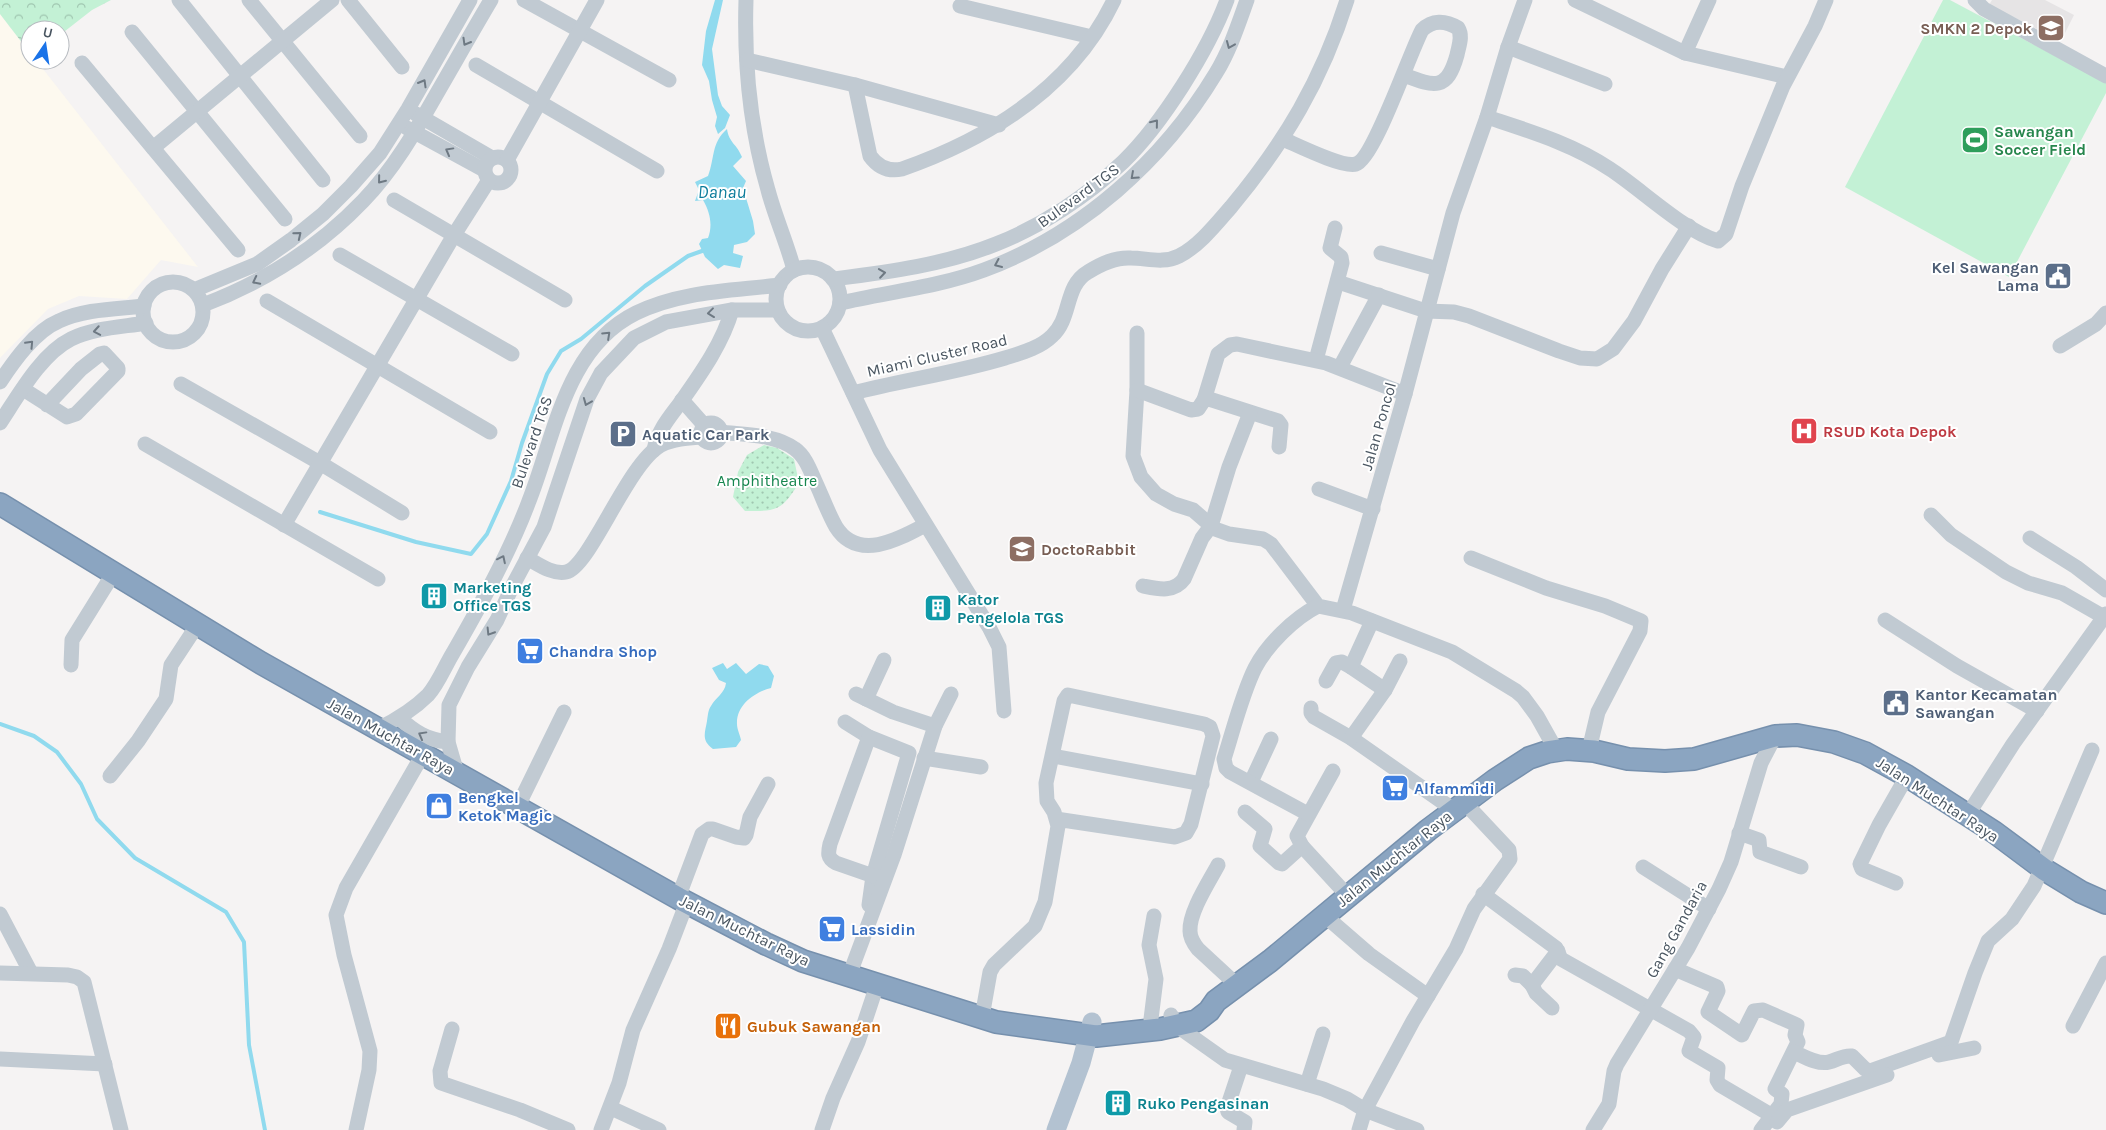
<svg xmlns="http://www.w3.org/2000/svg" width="2106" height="1130" font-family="Karla,sans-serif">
	<defs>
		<pattern id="grass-dots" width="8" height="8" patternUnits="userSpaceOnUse" patternTransform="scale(1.25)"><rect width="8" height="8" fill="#c3f1d5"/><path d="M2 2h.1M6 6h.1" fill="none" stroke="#a0c6b0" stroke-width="1.8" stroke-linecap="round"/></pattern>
		<pattern id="forest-crowns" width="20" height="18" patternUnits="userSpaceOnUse" patternTransform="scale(1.25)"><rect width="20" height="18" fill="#c3f1d5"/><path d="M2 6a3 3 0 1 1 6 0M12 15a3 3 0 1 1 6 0" fill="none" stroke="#a0c6b0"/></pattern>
	</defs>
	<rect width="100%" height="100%" fill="#f5f3f3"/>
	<polygon fill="#fdf9ef" points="0,14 30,53 30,60 36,60 198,267 161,260 127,299 79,296 48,309 0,358"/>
	<polygon fill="#e6e4e5" points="1992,0 2045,0 2074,15 2061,41 1989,5"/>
	<path fill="url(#grass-dots)" d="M 764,445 L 777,448 L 794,459 L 799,483 C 781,511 778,511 745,511 L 733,497 L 738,472 L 747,455 Z"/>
	<polygon fill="url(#forest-crowns)" points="0,0 111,0 92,10 60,35 60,30 30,30 30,53 0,14"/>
	<polygon fill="#c3f1d5" points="1943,0 1950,0 2106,83 2106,93 2009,277 1845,187"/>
	<g fill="#90daee">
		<polygon points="715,0 723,0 712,49 718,95 722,106 730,115 725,128 718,134 715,126 717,117 712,100 709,81 702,65 706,31"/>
		<path d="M 727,129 C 729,143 737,144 742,157 L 733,166 L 746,181 L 743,188 L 753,221 L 755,234 L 747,242 L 734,245 L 733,253 L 743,256 L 740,268 L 724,265 L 718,269 L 705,257 L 699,244 L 702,239 L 708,238 C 713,225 710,212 703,200 L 695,201 L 699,190 L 695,182 L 708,176 C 715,158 711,143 727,129 Z"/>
		<path d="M 723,663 L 727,669 L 736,663 L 746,674 L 759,664 L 768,666 L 774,676 L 771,688 C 755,692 736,705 737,724 C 737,729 740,735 741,740 L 736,747 L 713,749 C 701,740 705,733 707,721 C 708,715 708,710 711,706 C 716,697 725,693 726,683 L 719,680 L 712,668 Z"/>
	</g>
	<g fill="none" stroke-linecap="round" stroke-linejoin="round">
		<g stroke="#90daee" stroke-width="4">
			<polyline points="320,512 416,542 471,554 487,534 511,481 522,443 547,374 561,351 581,339 645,286 688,256 702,251"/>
			<polyline points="0,724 34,736 57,752 81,784 97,819 135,858 226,912 244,942 249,1045 265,1130"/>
		</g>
		<g stroke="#7690ad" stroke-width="24">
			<polyline id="highway" points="0,504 261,663 678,898 766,944 803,961 996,1022 1096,1036 1160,1029 1196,1021 1209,1011 1216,1001 1270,961 1428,830 1495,780 1529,758 1547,752 1567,749 1594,751 1628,759 1665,761 1694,759 1775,736 1797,735 1834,742 1865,753 1907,776 1994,832 2045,870 2081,892 2106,903"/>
		</g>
		<g stroke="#c1cad2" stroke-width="15">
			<polyline points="179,0 323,180"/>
			<polyline points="249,0 360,136"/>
			<polyline points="348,0 402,67"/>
			<polyline points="524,0 669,80"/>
			<path d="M 746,0 C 744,64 750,128 768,190 C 775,217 787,243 794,270"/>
			<polyline points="1575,0 1685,53 1787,77"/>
			<polyline points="1975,0 1984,9 2106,76"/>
			<polyline points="960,6 1092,37"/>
			<polyline points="132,32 285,219"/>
			<polyline points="1508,47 1605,84"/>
			<polyline points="1685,53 1709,0"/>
			<polyline points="747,60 855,85 999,125"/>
			<polyline points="82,63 238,250"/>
			<polyline points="476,65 657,171"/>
			<path d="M 855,85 L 870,156 C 878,167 888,172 902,169 C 990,138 1072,88 1114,0"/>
			<polyline points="416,114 492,158"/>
			<path d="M 1487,117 C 1529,131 1573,144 1610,169 C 1641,189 1684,231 1718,241 L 1726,234 L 1742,186 L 1783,86 L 1815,26 L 1826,0"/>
			<polyline points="407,128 484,170"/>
			<path d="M 1283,139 C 1297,145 1343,168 1356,164 C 1374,159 1410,52 1422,30 C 1432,20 1445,20 1458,28 C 1463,36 1459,45 1457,55 C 1447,91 1435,87 1404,75"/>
			<polyline points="153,148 332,0"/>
			<circle cx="498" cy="170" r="13"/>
			<polyline points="507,160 597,0"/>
			<polyline points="394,200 565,300"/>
			<polyline points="1381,253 1438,269"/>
			<polyline points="340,255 512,354"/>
			<circle cx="808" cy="299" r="32"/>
			<path d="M 833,279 C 888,272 944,265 996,244 C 1042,226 1087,196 1123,162 C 1162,124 1208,51 1227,0"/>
			<polyline points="1338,282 1426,311 1454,312 1469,316 1559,351 1580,358 1597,359 1613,349 1634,321 1662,269 1689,226"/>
			<circle cx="173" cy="312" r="30"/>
			<polyline points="194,290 257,264 291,240 323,214 351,186 380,153 408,109 470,0"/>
			<polyline points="267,301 490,432"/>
			<path d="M 840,303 C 888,292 938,287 984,270 C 1081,234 1163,161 1216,73 C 1230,50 1238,25 1247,0"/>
			<path d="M 203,305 C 264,282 318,248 363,201 C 393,170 415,132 436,95 C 454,64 472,32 491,0"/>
			<polyline points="822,328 880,450 989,627 999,647 1004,711"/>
			<polyline points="1137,333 1137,390 1133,456 1141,477 1156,494 1174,504 1193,510 1215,529 1229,534 1263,539 1271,544 1318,606 1352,613 1452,652 1516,691 1523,697 1537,716 1556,750"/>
			<polyline points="2060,346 2096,324 2106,313"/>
			<polyline points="1316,360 1342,263 1341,257 1330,248 1335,228"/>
			<polyline points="1340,367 1379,295"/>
			<path d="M 0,382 C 14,361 35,331 59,321 C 84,309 117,309 144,306"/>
			<polyline points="181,384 320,463 402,513"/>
			<polyline points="23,389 67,417 76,414 118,371 118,368 104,353 100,354 81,369 47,405"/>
			<polyline points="1137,390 1191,410 1198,409 1204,400 1209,399 1278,421 1281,425 1279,447"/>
			<path d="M 853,393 C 904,380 955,373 1005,358 C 1021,353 1040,348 1052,336 C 1072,318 1064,286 1088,272 C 1101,264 1115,257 1131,258 C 1147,258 1163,264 1179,256 C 1199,246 1217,223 1231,207 C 1285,142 1322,80 1347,0"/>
			<polyline points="682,400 704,425"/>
			<polyline points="1204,400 1218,354 1230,345 1237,344 1326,363 1405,394"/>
			<path d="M 0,423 C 18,396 41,354 71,339 C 93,328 122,327 146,323"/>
			<circle cx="711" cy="433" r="10"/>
			<path d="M 720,432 C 744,435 775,434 795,449 C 805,456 810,470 815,481 C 822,496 828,513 836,527 C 858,562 899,539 925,525"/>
			<polyline points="145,444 378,579"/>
			<path d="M 654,450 C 658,429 671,416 683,399 C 702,372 723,342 732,310"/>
			<polyline points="1319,489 1373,509"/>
			<polyline points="1931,515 1951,535 2006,572 2028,583 2062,593 2104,617"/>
			<polyline points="284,525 454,235 489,180"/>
			<polyline points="2030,538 2076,567 2106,590"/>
			<path d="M 527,558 C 538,564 553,575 566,572 C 590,567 627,464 661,445 C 673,439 688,438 702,437"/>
			<polyline points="1471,558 1546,588 1605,606 1641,621 1640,631 1598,712 1589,750"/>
			<path d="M 1143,586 C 1158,589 1174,593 1184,579 L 1202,538 L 1211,526 L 1229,467 L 1250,413"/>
			<polyline points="1343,610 1405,394 1453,213 1487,117 1508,47 1525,0"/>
			<polyline points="1885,620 1957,666 2037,711"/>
			<polyline points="1372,621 1351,667 1385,690"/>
			<polyline points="71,665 72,640 113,574"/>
			<polyline points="1326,681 1336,663 1342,662 1351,667"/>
			<polyline points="856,694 893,712 935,726"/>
			<polyline points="866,699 884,660"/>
			<polyline points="1311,708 1311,713 1314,717 1351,738 1454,810"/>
			<path d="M 399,718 C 415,732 427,740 448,742"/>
			<polyline points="845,722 869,737 909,753 873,876 869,905"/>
			<path d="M 378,729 C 396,720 414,709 428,695 C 438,684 445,666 453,653 C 480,606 510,552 529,501 C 555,436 565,348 636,313 C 681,291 731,291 780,285"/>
			<path d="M 869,737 L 830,844 C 828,853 827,858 836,863 L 882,879"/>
			<polyline points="1351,738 1385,690 1400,661"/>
			<polyline points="1053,756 1202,784"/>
			<polyline points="924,758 981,767"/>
			<polyline points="457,773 448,742 449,705 468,667 497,620 513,585 544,527 587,399 601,373 634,338 666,322 732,310 777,310"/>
			<polyline points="110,776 138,741 166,699 171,665 198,624"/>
			<polyline points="1251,782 1271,739"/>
			<polyline points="517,808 564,712"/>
			<polyline points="1245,812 1265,829 1260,846 1279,863 1282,864 1302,846 1297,836 1333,771"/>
			<path d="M 1308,814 L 1230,772 L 1226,768 L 1224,759 C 1233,731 1242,694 1255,668 C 1267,645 1294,618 1318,606"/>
			<polyline points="1967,816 2013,744 2106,614"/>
			<polyline points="1739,833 1759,840 1760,852 1801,867"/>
			<polyline points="1302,846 1347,895"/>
			<path d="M 1218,865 C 1209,882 1189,912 1190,931 C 1190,938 1194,944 1198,949 L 1238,986"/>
			<polyline points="1643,867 1709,909"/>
			<polyline points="1896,883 1862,869 1860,864 1879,825 1907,776"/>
			<polyline points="1483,894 1556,948 1561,959 1689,1031 1694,1037 1689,1051 1718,1068 1717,1080 1720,1085 1771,1115"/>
			<polyline points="678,898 702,834 709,829 713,829 736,837 744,838 746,835 750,817 768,784"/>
			<polyline points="0,914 31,973"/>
			<polyline points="1324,915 1369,954 1428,996"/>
			<polyline points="1675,969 1717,987 1718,991 1708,1012 1742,1035 1754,1011 1763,1010 1797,1025 1795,1035 1798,1042 1775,1089 1782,1094 1781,1104 1761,1130"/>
			<polyline points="0,973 68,975 77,977 84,982 121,1130"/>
			<polyline points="1515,975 1523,976 1532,985 1558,951"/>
			<polyline points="849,976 894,855 935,726 951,694"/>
			<polyline points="1532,985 1536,993 1552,1008"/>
			<polyline points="1171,1015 1177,1026 1225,1060 1323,1089 1347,1099 1365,1110 1417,1130"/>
			<polyline points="982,1017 990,972 994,965 1035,926 1045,902 1058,826 1054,812 1047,801 1046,783 1064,701 1068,695 1204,724 1210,727 1213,736 1191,824 1186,833 1175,837 1056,819"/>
			<polyline points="1151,1019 1156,979 1149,945 1154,916"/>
			<polyline points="2073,1026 2106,963"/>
			<polyline points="452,1029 440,1071 441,1083 520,1110 568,1130"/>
			<path d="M 1794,1052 C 1803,1056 1818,1065 1829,1062 C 1837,1060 1843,1055 1852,1056 L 1865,1069 L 1870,1071 L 1951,1042 L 1975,973 L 1988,941 L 2012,919 L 2034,886 L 2092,750"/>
			<polyline points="1939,1055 1974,1048"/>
			<polyline points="0,1059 105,1064"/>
			<polyline points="1241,1066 1227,1108 1228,1112 1245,1122 1244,1130"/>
			<polyline points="1307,1084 1323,1034"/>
			<polyline points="611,1108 659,1130"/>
			<polyline points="1777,1122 1787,1110 1887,1075"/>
			<polyline points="356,1130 369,1070 370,1051 344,955 336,915 346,888 423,754"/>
			<polyline points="601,1130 619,1083 633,1030 669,949 687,902"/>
			<polyline points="822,1130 833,1098 858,1042 877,985"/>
			<polyline points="1359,1130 1365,1110 1413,1021 1456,949 1474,909 1510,859 1509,850 1464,802"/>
			<polyline points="1593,1130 1609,1104 1614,1071 1617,1064 1688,948 1719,889 1731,862 1761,763 1775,736"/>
		</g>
		<polyline stroke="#b3c2d1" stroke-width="19" points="1056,1130 1081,1063 1092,1022"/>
		<use href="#highway" stroke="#8ba5c1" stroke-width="21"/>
	</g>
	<defs><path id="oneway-chevron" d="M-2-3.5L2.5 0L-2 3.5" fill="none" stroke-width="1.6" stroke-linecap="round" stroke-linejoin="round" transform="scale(1.25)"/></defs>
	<g stroke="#6e7983">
		<use href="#oneway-chevron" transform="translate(466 42) rotate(120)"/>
		<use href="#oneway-chevron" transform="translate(1230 45) rotate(113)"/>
		<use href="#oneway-chevron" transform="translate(423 83) rotate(-60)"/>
		<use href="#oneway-chevron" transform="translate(1155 123) rotate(-51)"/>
		<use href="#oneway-chevron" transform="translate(449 151) rotate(-151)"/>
		<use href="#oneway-chevron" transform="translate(1134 176) rotate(138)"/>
		<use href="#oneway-chevron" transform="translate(381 180) rotate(129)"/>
		<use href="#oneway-chevron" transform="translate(298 235) rotate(-39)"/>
		<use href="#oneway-chevron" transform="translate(998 264) rotate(156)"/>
		<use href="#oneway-chevron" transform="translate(882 273) rotate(-8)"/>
		<use href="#oneway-chevron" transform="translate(256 281) rotate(153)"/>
		<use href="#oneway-chevron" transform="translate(711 313) rotate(173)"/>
		<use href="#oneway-chevron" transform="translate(97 331) rotate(170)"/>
		<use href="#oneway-chevron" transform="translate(607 335) rotate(-43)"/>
		<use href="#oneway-chevron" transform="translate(30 344) rotate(-47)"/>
		<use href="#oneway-chevron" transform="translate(587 402) rotate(112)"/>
		<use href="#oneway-chevron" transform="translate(502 559) rotate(-64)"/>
		<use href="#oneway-chevron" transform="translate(490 632) rotate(122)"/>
		<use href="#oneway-chevron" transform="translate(422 735) rotate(-151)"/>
	</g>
	<defs>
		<g id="school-square" transform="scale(1.4375)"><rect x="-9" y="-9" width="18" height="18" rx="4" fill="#8d6e63" stroke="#fff"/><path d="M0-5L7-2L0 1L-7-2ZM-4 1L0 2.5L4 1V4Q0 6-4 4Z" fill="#fff"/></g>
		<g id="stadium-square" transform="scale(1.4375)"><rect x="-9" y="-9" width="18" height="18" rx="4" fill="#2e9e5b" stroke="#fff"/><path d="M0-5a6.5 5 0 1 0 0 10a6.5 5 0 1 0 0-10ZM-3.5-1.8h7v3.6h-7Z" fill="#fff"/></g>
		<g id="civic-square" transform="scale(1.4375)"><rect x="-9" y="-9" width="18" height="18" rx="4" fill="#5c6f8a" stroke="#fff"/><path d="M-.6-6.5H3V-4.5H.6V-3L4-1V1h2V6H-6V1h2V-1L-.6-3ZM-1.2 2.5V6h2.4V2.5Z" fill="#fff"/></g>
		<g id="hospital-square" transform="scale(1.4375)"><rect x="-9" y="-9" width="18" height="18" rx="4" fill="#e0444e" stroke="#fff"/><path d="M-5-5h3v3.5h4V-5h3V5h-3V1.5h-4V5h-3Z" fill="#fff"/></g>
		<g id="parking-square" transform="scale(1.4375)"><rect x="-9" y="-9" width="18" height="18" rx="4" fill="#5c6f8a" stroke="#fff"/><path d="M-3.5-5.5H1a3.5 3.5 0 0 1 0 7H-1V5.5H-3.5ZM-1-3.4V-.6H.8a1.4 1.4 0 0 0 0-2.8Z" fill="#fff"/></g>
		<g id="building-square" transform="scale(1.4375)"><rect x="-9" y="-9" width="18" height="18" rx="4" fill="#0f9aa8" stroke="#fff"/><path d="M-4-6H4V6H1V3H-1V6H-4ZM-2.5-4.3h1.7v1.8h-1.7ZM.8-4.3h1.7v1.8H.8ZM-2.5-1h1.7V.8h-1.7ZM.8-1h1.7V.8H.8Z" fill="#fff"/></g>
		<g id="supermarket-square" transform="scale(1.4375)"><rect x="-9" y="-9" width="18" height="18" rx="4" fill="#3f7fe0" stroke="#fff"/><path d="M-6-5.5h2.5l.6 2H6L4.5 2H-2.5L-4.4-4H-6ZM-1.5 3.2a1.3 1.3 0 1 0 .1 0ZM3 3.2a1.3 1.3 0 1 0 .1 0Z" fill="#fff"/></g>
		<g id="shop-square" transform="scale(1.4375)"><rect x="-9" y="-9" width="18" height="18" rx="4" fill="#3f7fe0" stroke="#fff"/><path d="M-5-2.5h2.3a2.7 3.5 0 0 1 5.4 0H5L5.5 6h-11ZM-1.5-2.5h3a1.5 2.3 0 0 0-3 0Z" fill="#fff"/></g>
		<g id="restaurant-square" transform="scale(1.4375)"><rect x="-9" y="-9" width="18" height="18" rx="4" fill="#e8710a" stroke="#fff"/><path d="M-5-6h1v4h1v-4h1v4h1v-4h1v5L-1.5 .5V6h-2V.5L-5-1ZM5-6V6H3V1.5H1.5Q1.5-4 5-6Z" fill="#fff"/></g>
	</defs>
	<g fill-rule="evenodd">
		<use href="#school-square" x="2051" y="28"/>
		<use href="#stadium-square" x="1975" y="140"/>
		<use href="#civic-square" x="2058" y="276"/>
		<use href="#hospital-square" x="1804" y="431"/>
		<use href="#parking-square" x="623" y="434"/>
		<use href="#school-square" x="1022" y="549"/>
		<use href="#building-square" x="434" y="596"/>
		<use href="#building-square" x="938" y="608"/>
		<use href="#supermarket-square" x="530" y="651"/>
		<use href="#civic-square" x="1896" y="703"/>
		<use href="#supermarket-square" x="1395" y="788"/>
		<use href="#shop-square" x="439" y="806"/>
		<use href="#supermarket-square" x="832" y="929"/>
		<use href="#restaurant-square" x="728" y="1026"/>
		<use href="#building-square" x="1118" y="1103"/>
	</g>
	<g text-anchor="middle" stroke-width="4" stroke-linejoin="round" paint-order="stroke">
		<g font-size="16" font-weight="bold" fill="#785e54" stroke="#fff" text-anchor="end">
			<text x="2032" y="34">SMKN 2 Depok</text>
			<text x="1041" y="555" text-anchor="start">DoctoRabbit</text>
		</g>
		<g font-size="16" font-weight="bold" fill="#27864d" stroke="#fff" text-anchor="start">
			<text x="1994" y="137">Sawangan<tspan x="1994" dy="18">Soccer Field</tspan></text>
		</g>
		<g font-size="16" fill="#4a5661" stroke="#fff">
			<text transform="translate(1078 195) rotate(-36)" y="6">Bulevard TGS</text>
			<text transform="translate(937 355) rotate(-13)" y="6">Miami Cluster Road</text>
			<text transform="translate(1378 426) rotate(-74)" y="6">Jalan Poncol</text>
			<text transform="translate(531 442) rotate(-71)" y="6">Bulevard TGS</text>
			<text transform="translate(391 736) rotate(29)" y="6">Jalan Muchtar Raya</text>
			<text transform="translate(1938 799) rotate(33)" y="6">Jalan Muchtar Raya</text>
			<text transform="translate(1394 858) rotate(-39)" y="6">Jalan Muchtar Raya</text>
			<text transform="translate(1676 929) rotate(-61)" y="6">Gang Gandaria</text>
			<text transform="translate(745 930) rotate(26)" y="6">Jalan Muchtar Raya</text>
		</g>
		<g font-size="16" font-weight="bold" fill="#4e5e75" stroke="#fff" text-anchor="start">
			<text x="2039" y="273" text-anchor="end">Kel Sawangan<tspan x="2039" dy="18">Lama</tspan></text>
			<text x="642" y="440">Aquatic Car Park</text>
			<text x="1915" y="700">Kantor Kecamatan<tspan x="1915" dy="18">Sawangan</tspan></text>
		</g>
		<g font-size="16" font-weight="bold" fill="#be3a42" stroke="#fff" text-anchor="start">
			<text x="1823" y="437">RSUD Kota Depok</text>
		</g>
		<g font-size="16" fill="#17864f" stroke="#fff">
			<text x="767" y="486">Amphitheatre</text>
		</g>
		<g font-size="16" font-weight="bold" fill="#0d838f" stroke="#fff" text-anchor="start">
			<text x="453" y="593">Marketing<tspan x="453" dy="18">Office TGS</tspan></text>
			<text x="957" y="605">Kator<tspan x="957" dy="18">Pengelola TGS</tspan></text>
			<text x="1137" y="1109">Ruko Pengasinan</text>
		</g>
		<g font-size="16" font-weight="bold" fill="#366cbe" stroke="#fff" text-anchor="start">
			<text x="549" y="657">Chandra Shop</text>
			<text x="1414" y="794">Alfammidi</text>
			<text x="458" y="803">Bengkel<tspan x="458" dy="18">Ketok Magic</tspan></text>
			<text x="851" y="935">Lassidin</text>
		</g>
		<g font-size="16" font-weight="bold" fill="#c56008" stroke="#fff" text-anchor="start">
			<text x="747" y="1032">Gubuk Sawangan</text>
		</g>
		<g font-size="18" font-style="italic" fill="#0c7c9b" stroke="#fff">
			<text x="722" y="198">Danau</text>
		</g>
	</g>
	<g transform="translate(45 45) rotate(13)"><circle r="24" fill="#ffffff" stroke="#b7bbc0"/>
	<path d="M0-4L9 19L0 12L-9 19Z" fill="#1a73e8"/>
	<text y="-8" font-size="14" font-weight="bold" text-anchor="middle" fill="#4a5661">U</text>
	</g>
</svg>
